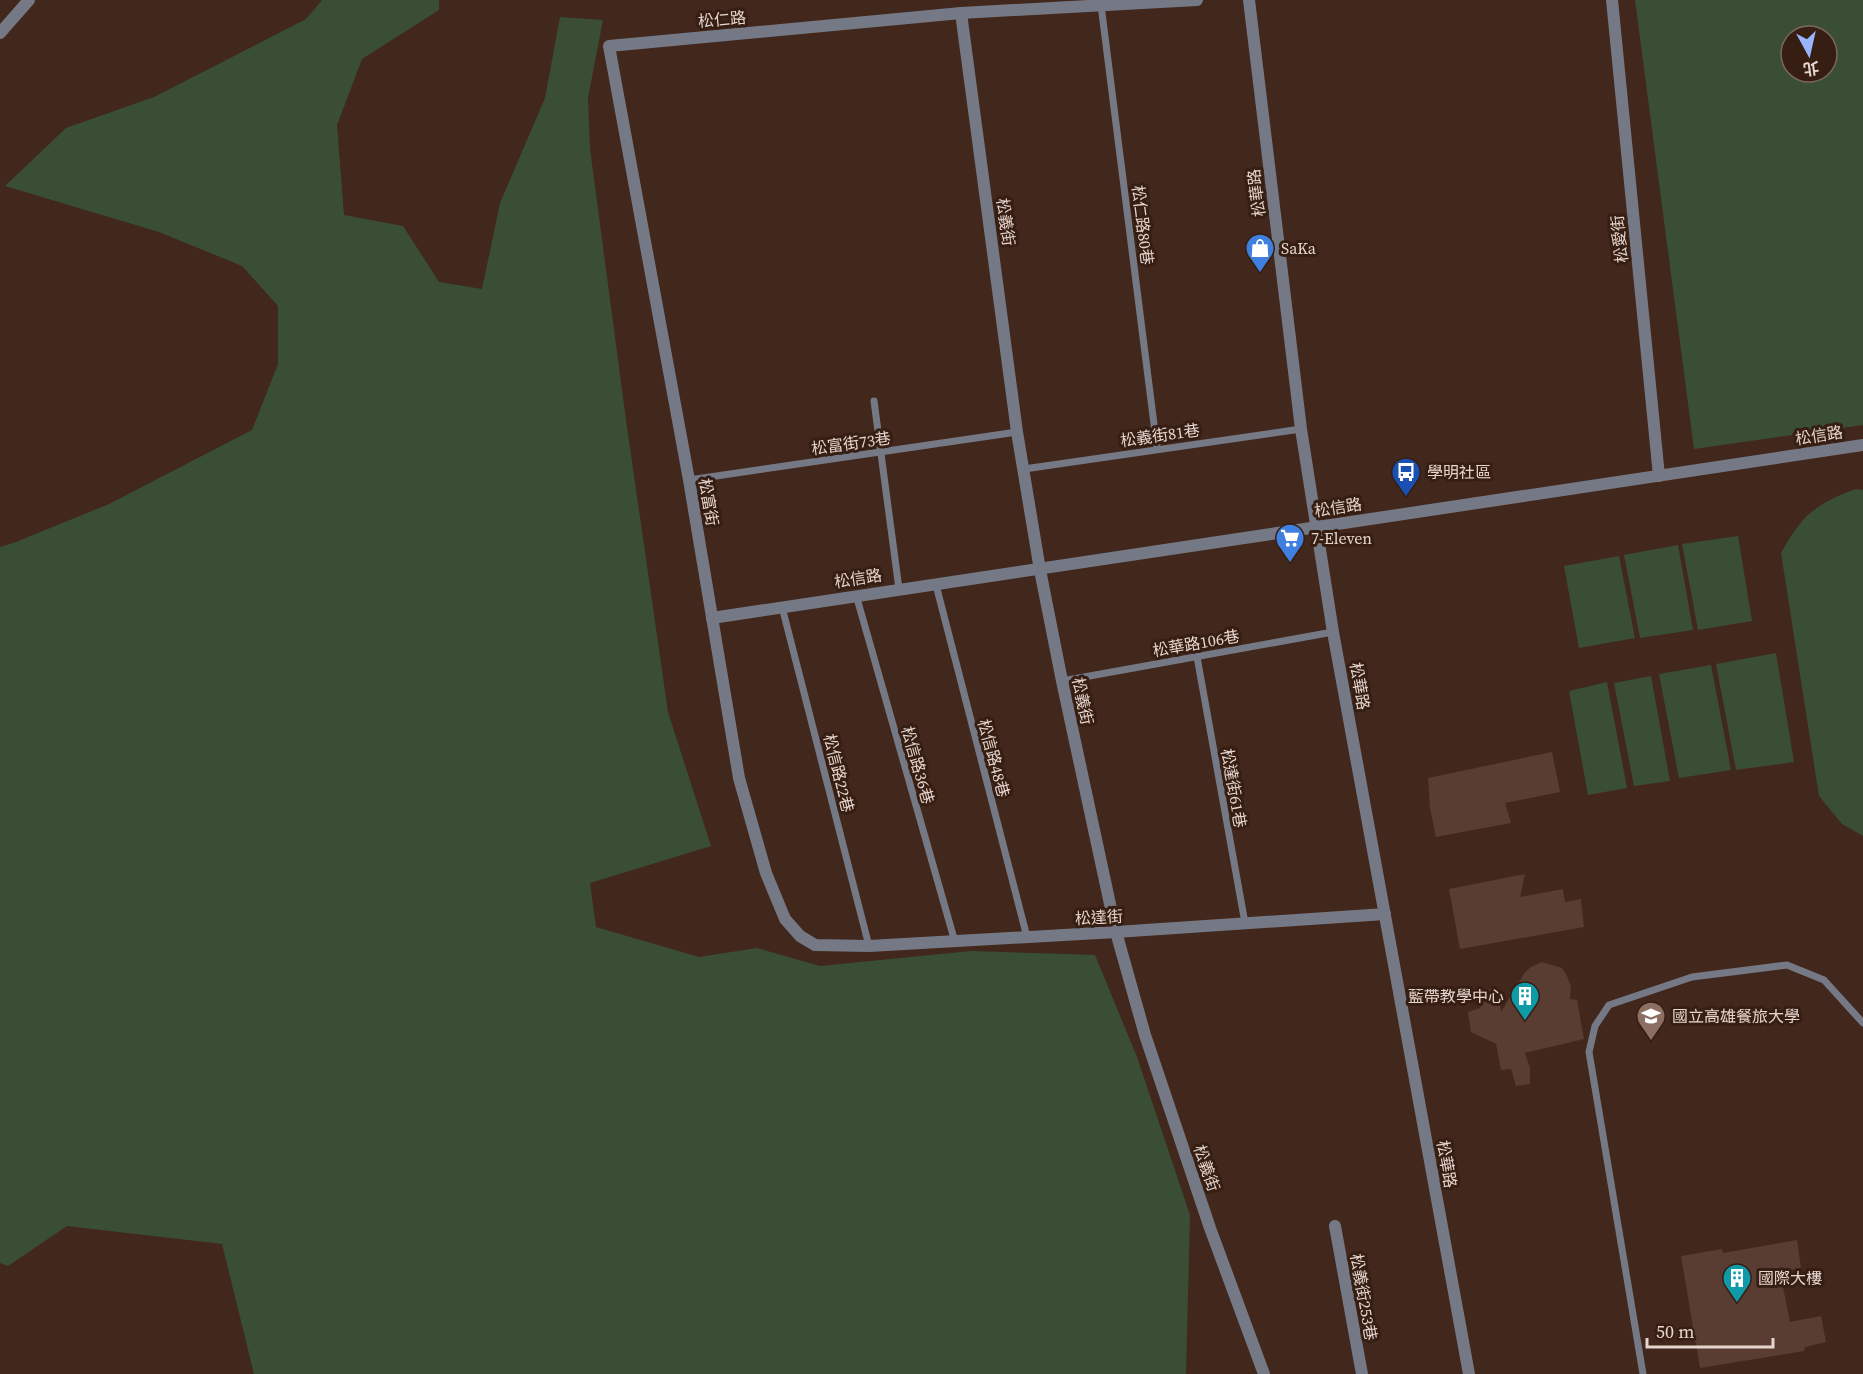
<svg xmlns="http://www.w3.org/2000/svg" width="1863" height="1374" font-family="'Source Serif 4','Noto Sans TC',serif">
	<rect width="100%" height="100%" fill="#41271c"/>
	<g fill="#3a4e36" fill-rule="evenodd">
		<polygon points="322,0 439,0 439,10 362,59 337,125 344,215 403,226 439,282 482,289 500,203 545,98 560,17 603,20 588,98 590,149 626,420 668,712 711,846 590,883 596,927 699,957 757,948 820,966 971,951 1095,955 1137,1057 1190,1215 1186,1374 254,1374 222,1244 67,1226 8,1266 0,1263 0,547 16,542 109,504 252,430 278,364 278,306 242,266 159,232 5,186 66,128 154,97 306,19"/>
		<path d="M 1635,0 L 1863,0 L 1863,425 L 1694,449 ZM 1791,36 L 1827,36 L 1827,72 L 1791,72 Z"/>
		<path d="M 1856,489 L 1863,490 L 1863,836 L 1842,824 L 1819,796 L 1781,553 C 1802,515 1815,504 1856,489 Z"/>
		<polygon points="1738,536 1752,621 1698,630 1682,544"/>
		<polygon points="1678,545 1693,630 1640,638 1624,555"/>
		<polygon points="1619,556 1635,638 1579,648 1564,566"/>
		<polygon points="1776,653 1794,762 1736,770 1716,664"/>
		<polygon points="1711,665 1731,770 1679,778 1659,674"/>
		<polygon points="1651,676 1670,781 1634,786 1614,683"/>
		<polygon points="1607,682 1627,788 1588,795 1569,691"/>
	</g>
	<g fill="#593d32">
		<polygon points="1552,752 1560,792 1505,803 1511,823 1436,837 1430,808 1428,778"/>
		<polygon points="1525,874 1520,897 1563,889 1565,902 1581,899 1584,927 1460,949 1449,889"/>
		<polygon points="1542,962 1562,968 1567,976 1571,987 1570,999 1577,1000 1584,1039 1525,1053 1530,1068 1530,1084 1516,1086 1511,1069 1501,1070 1496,1044 1471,1032 1468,1012 1480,1008 1484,999 1482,990 1498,988 1501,1012 1525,972 1531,967"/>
		<polygon points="1797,1240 1801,1268 1780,1272 1790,1322 1821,1316 1826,1342 1805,1347 1804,1351 1700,1368 1681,1256 1722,1249 1723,1253"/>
	</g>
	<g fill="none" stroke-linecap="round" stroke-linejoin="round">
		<g stroke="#757985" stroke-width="7">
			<polyline points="1101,5 1157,448"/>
			<polyline points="874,401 899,589"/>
			<polyline points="1024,469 1301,429"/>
			<polyline points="689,480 1017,432"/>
			<polyline points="936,585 1027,937"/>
			<polyline points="856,595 955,942"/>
			<polyline points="782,607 869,946"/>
			<polyline points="1197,657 1245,923"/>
			<polyline points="1062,681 1333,632"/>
			<polyline points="1643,1374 1589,1052 1595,1026 1609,1005 1692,977 1787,965 1824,980 1863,1023"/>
		</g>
		<g stroke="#757985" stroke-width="12">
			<polyline points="1197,0 961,13 609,46 689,480 739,778 766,873 785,919 800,936 815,945 869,946 1116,932 1385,914"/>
			<polyline points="1249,0 1301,429 1333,632 1469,1374"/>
			<polyline points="1612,0 1659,476"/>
			<polyline points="961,13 1017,432 1040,570 1062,681 1116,932 1145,1035 1210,1228 1264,1374"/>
			<polyline points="0,33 29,0"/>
			<polyline points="712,618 1863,445"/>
			<polyline points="1335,1226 1362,1374"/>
		</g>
	</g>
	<defs>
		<g id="shop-pin" transform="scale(1.5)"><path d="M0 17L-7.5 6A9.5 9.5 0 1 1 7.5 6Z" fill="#3f7fe0" stroke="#361e13"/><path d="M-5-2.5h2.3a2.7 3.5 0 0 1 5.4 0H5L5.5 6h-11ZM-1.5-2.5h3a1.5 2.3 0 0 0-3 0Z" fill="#fff"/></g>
		<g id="bus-pin" transform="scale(1.5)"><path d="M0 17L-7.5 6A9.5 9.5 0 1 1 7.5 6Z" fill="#1a4fb4" stroke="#361e13"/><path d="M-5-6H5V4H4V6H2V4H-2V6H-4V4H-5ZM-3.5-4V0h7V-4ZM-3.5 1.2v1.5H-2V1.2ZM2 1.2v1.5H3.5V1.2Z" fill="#fff"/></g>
		<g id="supermarket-pin" transform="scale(1.5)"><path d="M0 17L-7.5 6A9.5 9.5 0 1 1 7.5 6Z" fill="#3f7fe0" stroke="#361e13"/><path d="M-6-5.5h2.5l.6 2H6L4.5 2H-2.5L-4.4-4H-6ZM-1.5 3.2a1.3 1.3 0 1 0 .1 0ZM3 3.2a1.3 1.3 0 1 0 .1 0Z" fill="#fff"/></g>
		<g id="building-pin" transform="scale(1.5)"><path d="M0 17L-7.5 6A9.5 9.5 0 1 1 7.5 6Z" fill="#0f9aa8" stroke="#361e13"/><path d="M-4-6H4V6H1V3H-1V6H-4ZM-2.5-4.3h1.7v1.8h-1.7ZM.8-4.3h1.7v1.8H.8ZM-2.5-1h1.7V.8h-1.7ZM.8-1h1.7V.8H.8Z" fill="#fff"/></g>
		<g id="university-pin" transform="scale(1.5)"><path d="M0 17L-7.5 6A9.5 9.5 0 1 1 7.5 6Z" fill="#8d6e63" stroke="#361e13"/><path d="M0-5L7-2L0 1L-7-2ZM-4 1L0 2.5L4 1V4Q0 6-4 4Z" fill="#fff"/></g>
	</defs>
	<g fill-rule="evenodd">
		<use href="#shop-pin" x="1260" y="248"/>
		<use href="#bus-pin" x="1406" y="472"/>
		<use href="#supermarket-pin" x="1290" y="538"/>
		<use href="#building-pin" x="1525" y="996"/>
		<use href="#university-pin" x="1651" y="1016"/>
		<use href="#building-pin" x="1737" y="1278"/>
	</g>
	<g text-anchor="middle" stroke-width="6" stroke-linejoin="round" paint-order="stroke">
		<g font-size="16" fill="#e6d5ce" stroke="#361e13">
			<text transform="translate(722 19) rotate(-5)" y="6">松仁路</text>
			<text transform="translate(1256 193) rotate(-97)" y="6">松華路</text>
			<text transform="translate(1006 222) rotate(82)" y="6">松義街</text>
			<text transform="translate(1143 225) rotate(83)" y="6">松仁路80巷</text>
			<text transform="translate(1619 239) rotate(-96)" y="6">松愛街</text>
			<text transform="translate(1160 435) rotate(-8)" y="6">松義街81巷</text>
			<text transform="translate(1819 435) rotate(-9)" y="6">松信路</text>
			<text transform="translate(851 443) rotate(-8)" y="6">松富街73巷</text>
			<text transform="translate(709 502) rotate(80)" y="6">松富街</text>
			<text transform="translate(1338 507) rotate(-9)" y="6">松信路</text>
			<text transform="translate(858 578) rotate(-9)" y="6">松信路</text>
			<text transform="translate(1196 643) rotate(-10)" y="6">松華路106巷</text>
			<text transform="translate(1360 686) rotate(80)" y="6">松華路</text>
			<text transform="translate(1083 701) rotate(78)" y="6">松義街</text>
			<text transform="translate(994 758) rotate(75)" y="6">松信路48巷</text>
			<text transform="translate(918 765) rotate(74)" y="6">松信路36巷</text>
			<text transform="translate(839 773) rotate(76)" y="6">松信路22巷</text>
			<text transform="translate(1234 788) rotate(80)" y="6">松達街61巷</text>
			<text transform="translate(1099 917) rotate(-3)" y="6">松達街</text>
			<text transform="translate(1447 1164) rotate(80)" y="6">松華路</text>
			<text transform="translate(1207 1168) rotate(71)" y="6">松義街</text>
			<text transform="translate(1364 1297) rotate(80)" y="6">松義街253巷</text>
		</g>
		<g font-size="16" fill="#e6d5ce" stroke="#361e13" text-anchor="start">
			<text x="1281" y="254">SaKa</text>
			<text x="1427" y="478">學明社區</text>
			<text x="1311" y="544">7-Eleven</text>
			<text x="1504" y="1002" text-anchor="end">藍帶教學中心</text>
			<text x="1672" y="1022">國立高雄餐旅大學</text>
			<text x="1758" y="1284">國際大樓</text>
		</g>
	</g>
	<g transform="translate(1809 54) rotate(172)"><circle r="28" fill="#361e13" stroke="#7c675e" stroke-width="1.5"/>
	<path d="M0-4.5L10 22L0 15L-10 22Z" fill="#98b5fd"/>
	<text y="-9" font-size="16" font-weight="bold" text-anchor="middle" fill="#e6d5ce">北</text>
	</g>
	<path d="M1647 1338v9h126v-9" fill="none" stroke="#e6d5ce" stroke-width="3"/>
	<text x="1656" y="1338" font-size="18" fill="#e6d5ce" stroke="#361e13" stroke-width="4.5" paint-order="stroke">50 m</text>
</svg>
